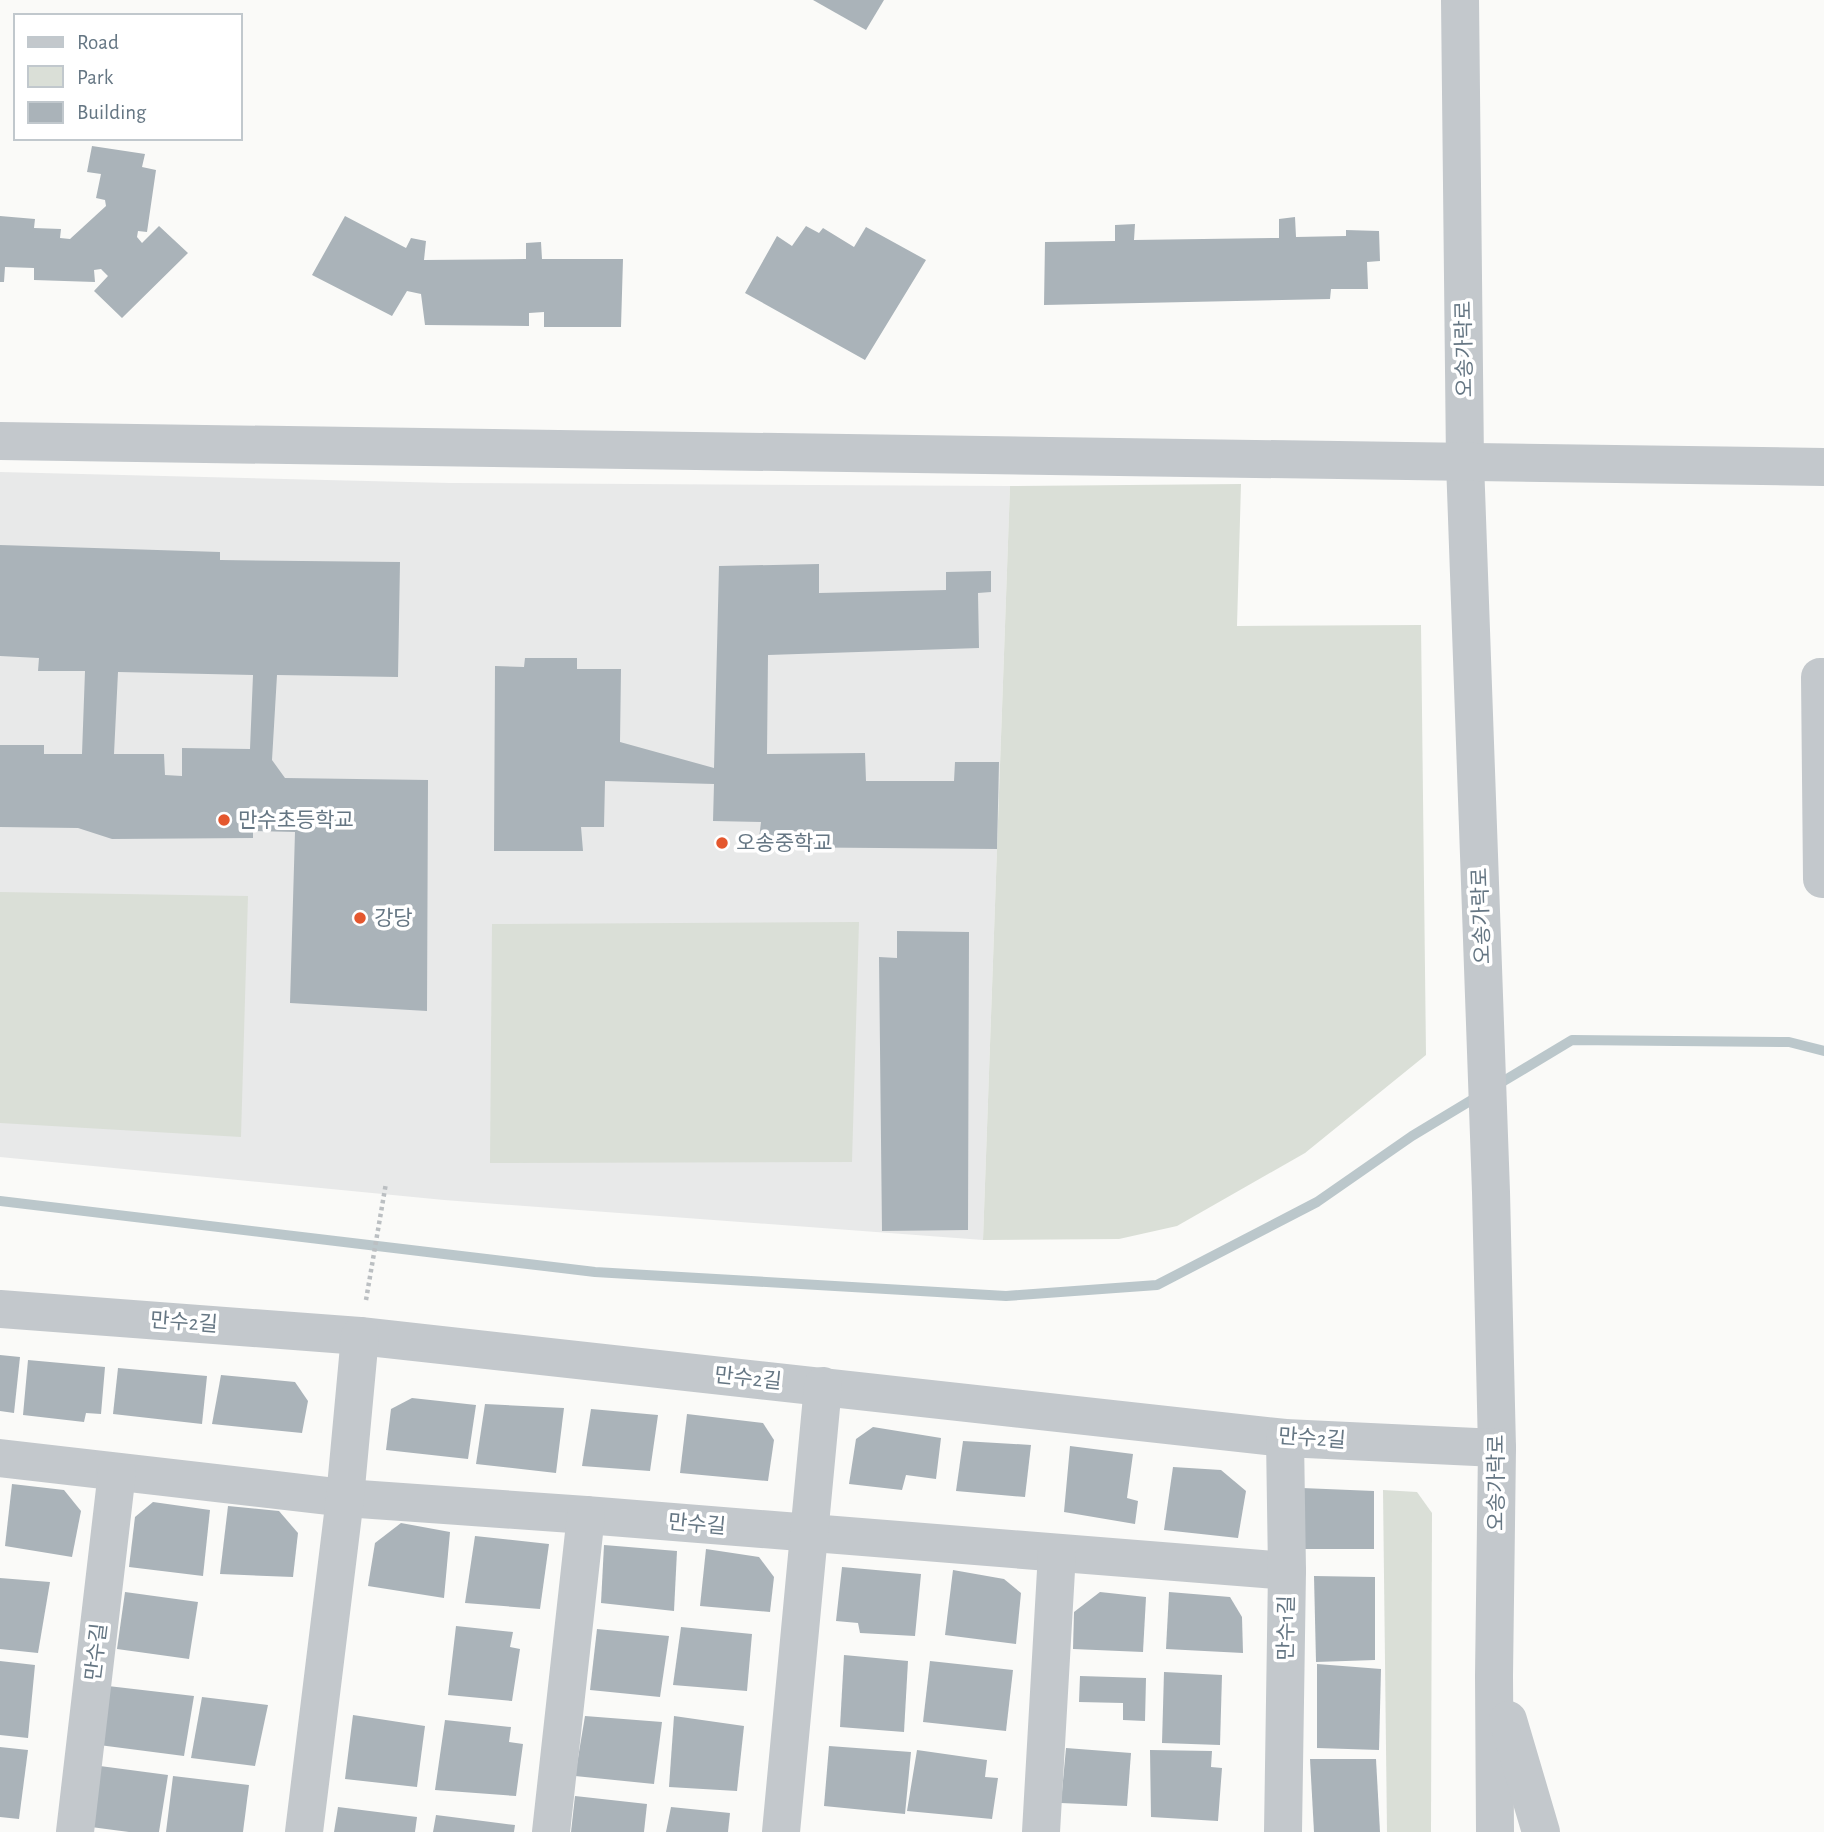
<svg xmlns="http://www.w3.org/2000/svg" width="1824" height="1832" font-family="'Alegreya Sans','Noto Sans KR',sans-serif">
	<rect width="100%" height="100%" fill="#fafaf8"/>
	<polygon fill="#e8e9e9" points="0,472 450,483 1010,486 983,1240 444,1200 0,1157"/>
	<g fill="#dadfd7">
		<polygon points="1241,484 1237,626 1421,625 1426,1055 1305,1153 1177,1226 1119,1239 983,1240 1010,486"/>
		<polygon points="0,892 248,896 241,1137 0,1123"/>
		<polygon points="859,922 852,1162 490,1163 492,924"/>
		<polygon points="1383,1490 1417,1492 1432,1513 1431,1832 1387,1832"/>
	</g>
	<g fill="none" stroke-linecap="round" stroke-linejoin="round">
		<g stroke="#bbc7cb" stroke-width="10">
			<polyline points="1497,1085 1572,1040 1789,1042 1824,1051"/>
			<polyline points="0,1201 595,1272 1006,1296 1157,1285 1317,1202 1412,1136 1480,1095"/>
		</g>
	</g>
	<g fill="#aab3b9" fill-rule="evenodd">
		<polygon points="813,0 884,0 866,30"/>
		<polygon points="92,146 145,154 142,167 156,170 147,232 138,231 137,237 142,243 159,226 188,253 122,318 94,291 108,276 101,269 94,270 95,282 34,280 34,268 5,267 4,282 0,282 0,216 35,219 34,228 61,229 60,238 70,239 106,206 105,200 96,198 101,174 87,172"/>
		<polygon points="345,216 406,248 411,238 426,241 424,260 526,259 526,243 541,242 542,259 623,259 621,327 544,327 544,312 529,313 529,326 425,325 421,294 407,291 392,316 312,275"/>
		<polygon points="1295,217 1296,237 1346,236 1346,230 1379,231 1380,261 1367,262 1368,289 1331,289 1330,299 1044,305 1045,242 1115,241 1115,225 1135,224 1134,240 1279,238 1279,219"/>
		<polygon points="806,226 819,233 823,228 854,247 866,227 926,260 865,360 745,293 777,236 792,246"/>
		<path d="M 0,545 L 220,552 L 220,560 L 400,562 L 398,677 L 277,675 L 272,760 L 285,778 L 428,780 L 427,1011 L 290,1003 L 295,832 L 253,831 L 253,838 L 112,839 L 78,828 L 0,827 L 0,745 L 44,745 L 44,754 L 82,754 L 85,671 L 38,671 L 39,658 L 0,656 ZM 118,672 L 253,675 L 250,749 L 182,748 L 182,776 L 165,775 L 164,754 L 114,754 Z"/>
		<polygon points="819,564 819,593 946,590 946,572 991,571 991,592 978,593 979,648 768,655 767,754 865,753 866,781 954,781 955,762 999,762 997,849 758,847 761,822 713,821 714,784 605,781 604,827 581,827 583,851 494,851 495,666 524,667 525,658 577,658 577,669 621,669 620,742 714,768 719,566"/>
		<polygon points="897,931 969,932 968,1230 882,1231 879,957 897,958"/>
		<polygon points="0,1355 20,1357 14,1413 0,1411"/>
		<polygon points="28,1360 105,1367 101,1414 86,1413 84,1422 23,1415"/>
		<polygon points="118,1368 207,1376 202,1424 113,1414"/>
		<polygon points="221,1375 295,1382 308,1401 302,1433 212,1424"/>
		<polygon points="412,1398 476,1405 468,1459 386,1450 391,1409"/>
		<polygon points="485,1404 564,1408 556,1473 476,1464"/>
		<polygon points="591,1409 658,1415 650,1471 582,1466"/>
		<polygon points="687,1414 763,1423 774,1440 768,1481 680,1473"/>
		<polygon points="873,1427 941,1438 936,1479 906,1475 902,1490 849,1484 856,1439"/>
		<polygon points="963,1441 1031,1445 1025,1497 956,1491"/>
		<polygon points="1070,1446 1133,1454 1127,1498 1138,1501 1135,1524 1064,1512"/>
		<polygon points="1173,1467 1221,1470 1246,1491 1238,1538 1164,1530"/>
		<polygon points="12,1484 64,1490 81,1511 72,1557 5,1546"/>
		<polygon points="1302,1488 1374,1491 1374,1549 1303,1549"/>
		<polygon points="153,1502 210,1510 203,1576 129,1567 135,1517"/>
		<polygon points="228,1506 279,1511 298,1533 293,1577 220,1574"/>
		<polygon points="401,1523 450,1532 444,1598 368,1586 375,1543"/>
		<polygon points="475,1536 549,1544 540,1609 465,1603"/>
		<polygon points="604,1545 677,1551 674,1611 601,1603"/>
		<polygon points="706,1549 759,1557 774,1577 770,1612 700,1606"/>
		<polygon points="842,1567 921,1574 915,1636 860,1633 858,1623 836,1621"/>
		<polygon points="953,1570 1004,1579 1021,1593 1016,1644 945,1635"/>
		<polygon points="1314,1576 1375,1577 1375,1660 1316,1662"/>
		<polygon points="0,1578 50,1582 38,1653 0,1649"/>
		<polygon points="125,1592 198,1602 189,1659 117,1649"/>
		<polygon points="1100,1592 1146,1597 1143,1652 1073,1649 1074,1612"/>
		<polygon points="1169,1592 1230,1597 1242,1617 1243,1653 1166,1649"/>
		<polygon points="456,1626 513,1632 510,1647 520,1649 512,1701 448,1695"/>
		<polygon points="681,1627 752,1634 747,1691 673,1685"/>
		<polygon points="597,1629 669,1636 660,1697 590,1690"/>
		<polygon points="844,1655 908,1661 904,1732 840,1727"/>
		<polygon points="0,1661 35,1665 28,1738 0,1735"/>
		<polygon points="930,1661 1013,1670 1006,1731 923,1722"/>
		<polygon points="1317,1664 1381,1669 1379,1750 1317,1748"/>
		<polygon points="1164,1672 1222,1675 1220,1745 1162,1743"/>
		<polygon points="1080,1676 1146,1678 1145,1721 1123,1720 1123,1703 1079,1702"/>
		<polygon points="108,1686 194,1696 184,1756 99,1745"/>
		<polygon points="202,1697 268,1705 255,1766 191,1758"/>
		<polygon points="353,1715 425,1726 417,1787 345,1779"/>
		<polygon points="585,1716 662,1722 654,1784 575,1776"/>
		<polygon points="674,1716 744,1726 737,1791 669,1787"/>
		<polygon points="445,1720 511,1727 509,1742 523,1744 516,1796 435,1790"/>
		<polygon points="829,1746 911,1752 905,1814 824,1806"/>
		<polygon points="0,1747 28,1750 19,1819 0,1817"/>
		<polygon points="1066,1748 1131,1753 1127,1806 1061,1803"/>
		<polygon points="917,1750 987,1760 985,1777 998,1778 992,1819 907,1811"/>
		<polygon points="1150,1750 1212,1751 1211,1767 1222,1768 1218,1821 1151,1817"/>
		<polygon points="1310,1759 1376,1759 1380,1832 1314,1832"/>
		<polygon points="100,1766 168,1775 159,1832 129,1832 91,1827"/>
		<polygon points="173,1776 249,1785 243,1832 166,1832"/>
		<polygon points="575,1796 647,1804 644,1832 571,1832"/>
		<polygon points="338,1807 417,1817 415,1832 334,1832"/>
		<polygon points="671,1807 730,1813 728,1832 666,1832"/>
		<polygon points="436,1815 483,1821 515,1825 514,1832 433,1832"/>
	</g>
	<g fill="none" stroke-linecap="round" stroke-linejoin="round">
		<polyline stroke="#bbbfc2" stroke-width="4.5" stroke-dasharray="3.5 3.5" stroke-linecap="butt" points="366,1300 386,1183"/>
		<g stroke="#c3c8cc" stroke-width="38">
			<polyline points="1460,0 1465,462 1491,1192 1497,1448 1494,1676 1495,1832"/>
			<polyline points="0,441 1824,467"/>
			<polyline points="1824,677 1820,677 1822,879 1824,879"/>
			<polyline points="0,1309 360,1336 1285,1438 1497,1448"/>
			<polyline points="0,1458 345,1498 586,1515 1287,1571"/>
			<polyline points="1508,1720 1541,1832"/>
			<polyline points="75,1832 117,1472"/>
			<polyline points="304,1832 345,1498 360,1336"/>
			<polyline points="551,1832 586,1515"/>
			<polyline points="781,1832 823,1386"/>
			<polyline points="1041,1832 1057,1553"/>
			<polyline points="1283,1832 1287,1571 1285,1438"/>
		</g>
	</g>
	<g fill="#e4572e" stroke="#fff" stroke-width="2.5">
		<circle cx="224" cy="820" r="7"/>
		<circle cx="722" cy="843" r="7"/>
		<circle cx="360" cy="918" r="7"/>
	</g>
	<g text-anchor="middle" stroke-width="7" stroke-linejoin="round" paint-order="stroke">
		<g font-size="21" fill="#657683" stroke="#fff">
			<text transform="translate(1464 349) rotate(-91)" y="7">오송가락로</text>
			<text transform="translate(1481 916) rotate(-92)" y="7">오송가락로</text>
			<text transform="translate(184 1322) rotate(4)" y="7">만수2길</text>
			<text transform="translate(748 1378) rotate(6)" y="7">만수2길</text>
			<text transform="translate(1312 1438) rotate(4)" y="7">만수2길</text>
			<text transform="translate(1496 1483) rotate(-90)" y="7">오송가락로</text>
			<text transform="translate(697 1524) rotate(5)" y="7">만수길</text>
			<text transform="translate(1286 1628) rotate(-89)" y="7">만수1길</text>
			<text transform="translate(96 1652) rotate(-83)" y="7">만수길</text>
		</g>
		<g font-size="21" fill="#657683" stroke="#fff" text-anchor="start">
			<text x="238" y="827">만수초등학교</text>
			<text x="736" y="850">오송중학교</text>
			<text x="374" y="925">강당</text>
		</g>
	</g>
	<rect x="14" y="14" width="228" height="126" fill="#ffffff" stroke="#c1c8cd" stroke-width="2"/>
	<rect x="28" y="37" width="35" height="10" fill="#c3c8cc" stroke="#c1c8cd" stroke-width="2"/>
	<text x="77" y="49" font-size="21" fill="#657683">Road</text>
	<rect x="28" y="66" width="35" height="21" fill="#dadfd7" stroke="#c1c8cd" stroke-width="2"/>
	<text x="77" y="84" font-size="21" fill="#657683">Park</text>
	<rect x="28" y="102" width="35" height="21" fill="#aab3b9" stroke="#c1c8cd" stroke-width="2"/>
	<text x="77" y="119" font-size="21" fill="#657683">Building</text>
</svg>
